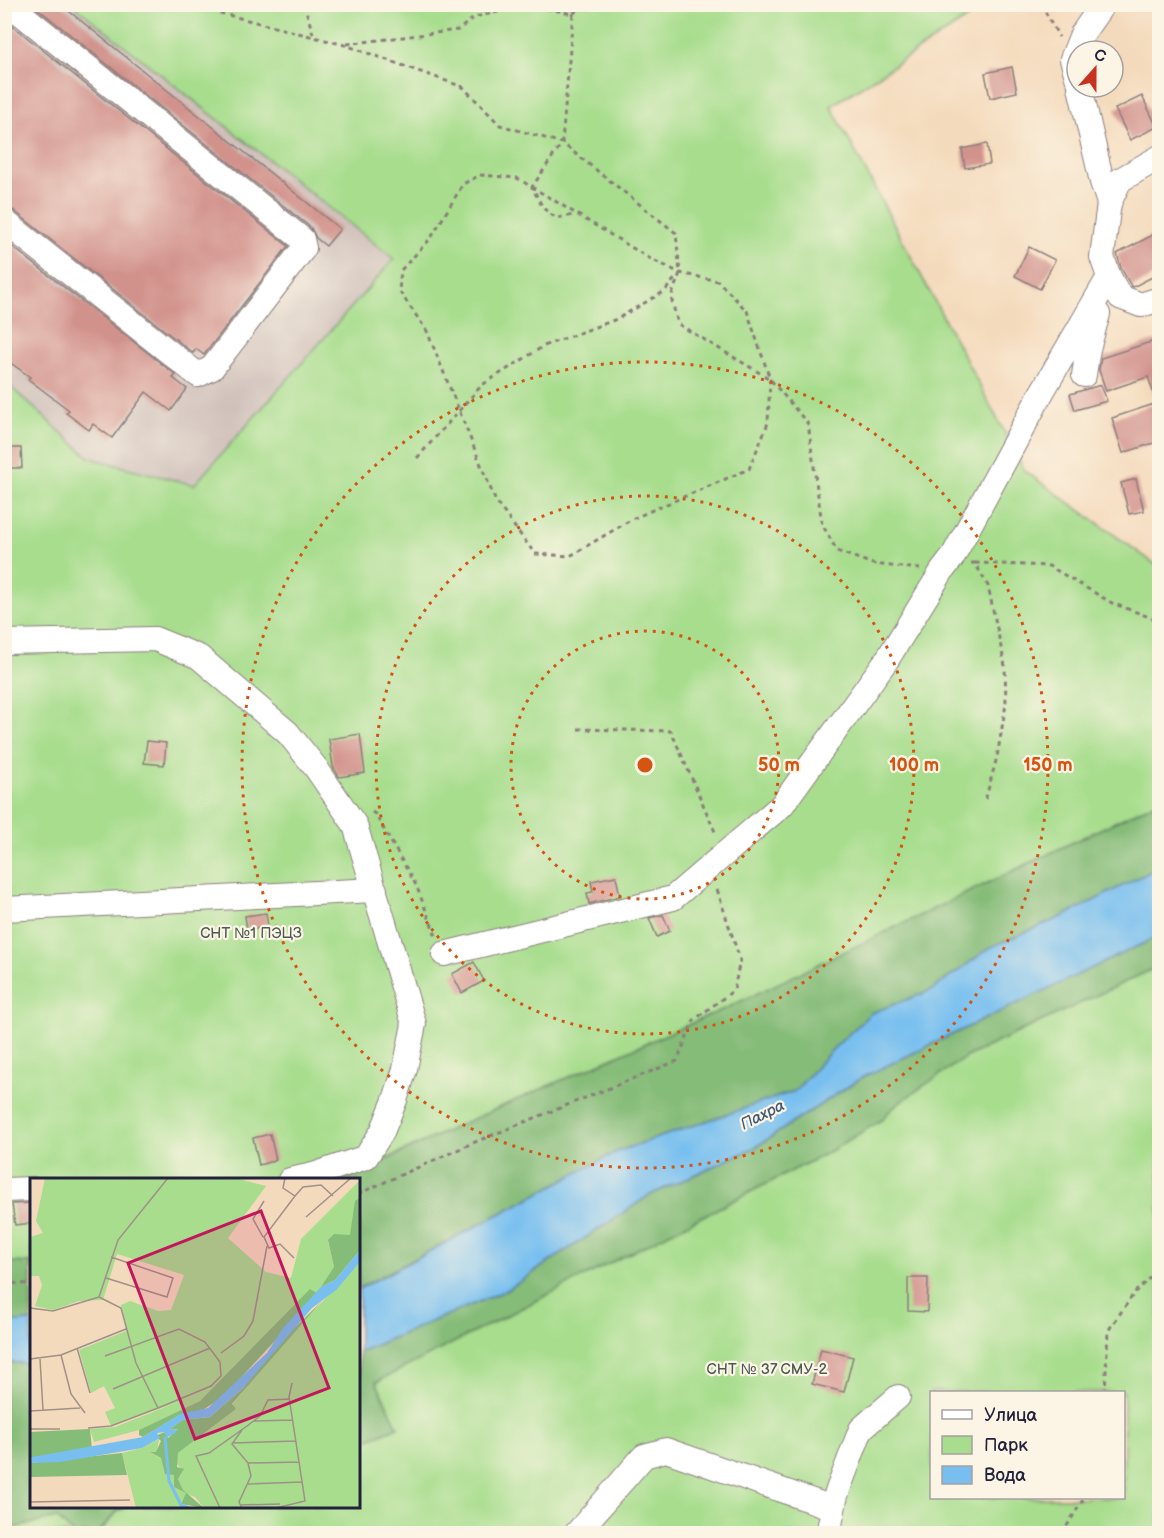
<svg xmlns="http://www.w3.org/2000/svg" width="1164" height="1538" font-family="'Balsamiq Sans',sans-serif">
	<rect width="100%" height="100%" fill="#fcf5e5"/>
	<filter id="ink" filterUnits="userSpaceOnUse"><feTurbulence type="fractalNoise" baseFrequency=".0167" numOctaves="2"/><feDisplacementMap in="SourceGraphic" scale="12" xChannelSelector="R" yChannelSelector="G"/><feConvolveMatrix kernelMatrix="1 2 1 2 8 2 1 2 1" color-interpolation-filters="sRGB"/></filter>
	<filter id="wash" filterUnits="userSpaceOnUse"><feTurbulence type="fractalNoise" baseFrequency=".008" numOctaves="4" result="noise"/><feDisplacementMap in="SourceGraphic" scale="24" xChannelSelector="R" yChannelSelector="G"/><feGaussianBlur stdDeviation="1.35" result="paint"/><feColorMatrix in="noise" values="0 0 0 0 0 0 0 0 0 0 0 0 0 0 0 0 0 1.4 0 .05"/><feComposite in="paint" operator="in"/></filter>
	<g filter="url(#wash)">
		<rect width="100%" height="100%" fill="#f4dabc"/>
		<polygon fill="#cfc0ba" points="5,5 73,5 394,259 194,485 90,458 5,382"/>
		<g fill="#a7dd8d" stroke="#648064" stroke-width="1.5" fill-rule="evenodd">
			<polygon points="73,5 988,5 831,106 1025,471 1159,567 1159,801 733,1005 464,1123 344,1179 32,1180 31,1263 5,1262 5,382 90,458 194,485 394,259"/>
			<path d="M 1159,966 L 1159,1533 L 99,1534 L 118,1511 L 127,1507 L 358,1506 L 359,1443 L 398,1427 L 376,1382 L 829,1152 L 879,1121 L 897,1104 L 966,1057 ZM 932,1392 L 1124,1392 L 1124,1498 L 932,1498 Z"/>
			<polygon points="56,1518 73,1533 6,1534 13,1528"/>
		</g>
		<g fill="#85bc78" stroke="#546f5a" stroke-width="1.5">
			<polygon points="1159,801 1159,867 1064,916 991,947 932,990 871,1013 832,1050 795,1091 616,1152 359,1288 358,1180 344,1180 464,1123 733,1005"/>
			<polygon points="1159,936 1159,966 966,1057 897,1104 880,1121 829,1152 376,1382 398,1427 359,1443 359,1352 507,1290 650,1195 754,1148 861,1078"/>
			<polygon points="5,1262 31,1263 31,1321 5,1323"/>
			<polygon points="4,1362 31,1364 32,1506 127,1507 117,1511 98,1533 73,1533 56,1518 13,1528 5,1533"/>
		</g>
		<g fill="#78bfef" stroke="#4d7095" stroke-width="1.5">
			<polygon points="1159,867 1159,936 861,1078 754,1148 650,1195 507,1290 359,1352 359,1289 616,1152 795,1091 832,1050 871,1013 932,990 991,947 1064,916"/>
			<polygon points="31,1321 31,1364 5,1362 5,1323"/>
		</g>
		<g id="blocks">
			<g fill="#d2928c">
				<polygon points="32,4 60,4 340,229 326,246 316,238 311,228"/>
				<polygon points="4,19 288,246 204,355 196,349 193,353 13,210 4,207"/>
				<polygon points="1012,67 1017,92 990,98 985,73"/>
				<polygon points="1142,96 1157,127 1130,140 1115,109"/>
				<polygon points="987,144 990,164 965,168 962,149"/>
				<polygon points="1160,231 1160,273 1133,287 1131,286 1121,268 1117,254"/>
				<polygon points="4,240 176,375 173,378 187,389 171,411 146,392 112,438 93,424 89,430 66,413 69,410 28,379 30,377 4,358"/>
				<polygon points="1029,247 1055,260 1040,289 1015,276"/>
				<polygon points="1160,339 1160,441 1123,453 1112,418 1157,403 1148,377 1106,391 1099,370 1101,358"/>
				<polygon points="1101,385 1107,401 1075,410 1070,394"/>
				<polygon points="4,448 21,448 22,468 4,468"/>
				<polygon points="1136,479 1144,511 1129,514 1121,483"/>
				<polygon points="360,734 365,773 339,777 333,767 329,739"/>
				<polygon points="147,741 166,743 164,765 144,763"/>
				<polygon points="616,876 620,896 589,904 587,893 593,892 591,881"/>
				<polygon points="266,913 268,927 247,930 245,916"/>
				<polygon points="663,915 670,931 657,937 649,918"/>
				<polygon points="474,962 484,981 462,993 452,974"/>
				<polygon points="270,1134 276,1160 259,1165 253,1138"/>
				<polygon points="32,1203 32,1223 15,1225 12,1204"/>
				<polygon points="908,1278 928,1278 927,1312 908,1311"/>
				<polygon points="821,1349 853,1357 844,1392 812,1384"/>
			</g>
		</g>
	</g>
	<g filter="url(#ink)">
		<use href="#blocks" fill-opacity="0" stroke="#8b7e7c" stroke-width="1.5"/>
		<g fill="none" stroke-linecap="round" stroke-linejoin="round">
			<g stroke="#8b7e7c" stroke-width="26">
				<g id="minor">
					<polyline points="1077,77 1072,59 1082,34 1103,4"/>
					<polyline points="1080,87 1102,182 1109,203"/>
					<polyline points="1160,157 1120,180 1109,203 1102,257 1109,277 1120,297 1141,305 1160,299"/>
					<polyline points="4,221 198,375 212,368 304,248 302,239 9,4"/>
					<polyline points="1084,375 1088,349 1098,314"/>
					<polyline points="4,642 155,639 199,657 288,733 316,768 355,825 414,1024 405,1069 395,1100 382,1132 366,1157 313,1175 290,1180"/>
					<polyline points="4,909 375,890"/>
					<polyline points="444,954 673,898 782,805 888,658 942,571 952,558 1042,392 1109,277"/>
					<polyline points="4,1190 32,1189"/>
					<polyline points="576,1534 644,1456 666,1450 833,1508"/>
					<polyline points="828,1534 836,1495 861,1429 898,1397"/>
				</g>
			</g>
			<g stroke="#8b7e7c" stroke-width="3" stroke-dasharray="4.5 4.5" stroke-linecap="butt">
				<polyline points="185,4 345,45 463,87 500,125 562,143 676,233 680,273 671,297 678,324 770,379 808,424 822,524 837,551 873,564 920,569"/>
				<polyline points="304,4 314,37"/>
				<polyline points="1041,4 1059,37"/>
				<polyline points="573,14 562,143 532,187 543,208 556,218 574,215"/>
				<polyline points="347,44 458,30 475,17 529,5 573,14 583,4"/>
				<polygon points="480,175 517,178 649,258 680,273 718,281 747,311 770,379 768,423 749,469 634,518 570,556 535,554 496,502 427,331 399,291 401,270 431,238 463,184"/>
				<polyline points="417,458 482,385 544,346 617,319 665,291 677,276"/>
				<polyline points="971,563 975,563 988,586 1005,666 1006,704 997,757 985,801"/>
				<polyline points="975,563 1049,566 1112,603 1160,621"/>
				<polyline points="578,729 671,731 716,834"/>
				<polyline points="372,812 375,814 416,885 436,936"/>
				<polyline points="358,1194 475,1142 677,1061 694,1020 734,990 740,960 716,886"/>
				<polyline points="4,1283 32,1284"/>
				<polyline points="1105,1392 1108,1331 1135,1292 1160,1268"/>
				<polyline points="1062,1534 1084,1498"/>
			</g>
			<use href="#minor" stroke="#fff" stroke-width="24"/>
		</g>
	</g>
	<g fill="none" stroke="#d45411" stroke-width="3" stroke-dasharray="3 6">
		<circle cx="645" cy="765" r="134"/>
		<circle cx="645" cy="765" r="269"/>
		<circle cx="645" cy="765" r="403"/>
	</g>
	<g text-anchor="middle" stroke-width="4.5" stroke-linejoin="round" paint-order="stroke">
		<g font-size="15" fill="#4a5a54" stroke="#fcf5e5">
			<text x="251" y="938">СНТ №1 ПЭЦЗ</text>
			<text x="767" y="1374">СНТ № 37 СМУ-2</text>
		</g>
		<g font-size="16" font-style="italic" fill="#40597a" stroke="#fcf5e5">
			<text transform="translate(762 1114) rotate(-27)" y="6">Пахра</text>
		</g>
	</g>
	<g transform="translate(30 1178)">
		<rect width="330" height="330" fill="#f4dabc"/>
		<path d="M 15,0 L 205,0 L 236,8 L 198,60 L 236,94 L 261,100 L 271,61 L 330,2 L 330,66 L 298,63 L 304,89 L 288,116 L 226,168 L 170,223 L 109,252 L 64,264 L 60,251 L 85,249 L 148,224 L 81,248 L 75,234 L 85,230 L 74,208 L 61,215 L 49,172 L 96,153 L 91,127 L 100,123 L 128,133 L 141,132 L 154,97 L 87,76 L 73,122 L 49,123 L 23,132 L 5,128 L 12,107 L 9,98 L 0,98 L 0,59 L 13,55 L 6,43 ZM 330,84 L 330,330 L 174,330 L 165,319 L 156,316 L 151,325 L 159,330 L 106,330 L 92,275 L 112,270 L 129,261 L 127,274 L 120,274 L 132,281 L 135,295 L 144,297 L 144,309 L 153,313 L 148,301 L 153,293 L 146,285 L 148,275 L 206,231 L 202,227 L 255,163 Z" fill="#a7dd8d"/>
		<path d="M 330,20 L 330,72 L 305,102 L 291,109 L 304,89 L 298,62 L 304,56 L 320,57 L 325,23 ZM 280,111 L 288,116 L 193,219 L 171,233 L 149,237 L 113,259 L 109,257 L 109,252 L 170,223 ZM 292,123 L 202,226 L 206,231 L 148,275 L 147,289 L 154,291 L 148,301 L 153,312 L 174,330 L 151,326 L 156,315 L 144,309 L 144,297 L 135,296 L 131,280 L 120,274 L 126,274 L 131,263 L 125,258 L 135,254 L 138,260 L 148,251 L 139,252 L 152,242 L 180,239 L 213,210 L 244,170 ZM 60,251 L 62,271 L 0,280 L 0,254 ZM 92,275 L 97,297 L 0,299 L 0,285 Z" fill="#85bc78"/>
		<path d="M 330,72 L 330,84 L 306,112 L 282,130 L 213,210 L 180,239 L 152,242 L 139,252 L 148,251 L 145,255 L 136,260 L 135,254 L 127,255 L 130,260 L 112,270 L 30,284 L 0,285 L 2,279 L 113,259 L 150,236 L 178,230 L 237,175 L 253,150 L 291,109 L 305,102 Z" fill="#78bfef"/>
		<path fill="none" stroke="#78bfef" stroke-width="3" d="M 135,259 L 139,303 L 151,327 L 159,330"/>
		<path fill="none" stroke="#a09088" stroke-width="1.5" d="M 255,0 L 253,10 L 265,18 L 273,9 L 291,7 L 303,18M 276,39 L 321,0M 233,59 L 223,41 L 234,23M 264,80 L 250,66 L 239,70 L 234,59 L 265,18M 76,100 L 137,119 L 143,100 L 81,79M 69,119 L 88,62 L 138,0M 69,119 L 91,130 L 106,185 L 128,230M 0,130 L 23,133 L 69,119M 47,170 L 60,215M 191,175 L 214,158 L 223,143 L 237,68M 31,177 L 41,216 L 55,235M 0,181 L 31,177 L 96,151M 10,181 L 13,232M 83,211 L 180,170M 0,233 L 50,230M 223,243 L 263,242M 58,250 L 81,248 L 128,230 L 181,208 L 191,198 L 190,184 L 175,164 L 149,151 L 75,178M 0,251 L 30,251M 212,252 L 202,266 L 218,285 L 221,298 L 209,324 L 212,330M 202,265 L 266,263M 218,285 L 269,284M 218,306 L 272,304M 0,324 L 100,322M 210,327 L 250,326M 190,330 L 166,278 L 179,275 L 217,248 L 230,238 L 238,222 L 260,221M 246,330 L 275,323 L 259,219 L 262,205"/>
		<path fill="#c2185b" fill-opacity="0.15" stroke="#c2185b" stroke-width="3" d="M 231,33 L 299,210 L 165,261 L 98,85 Z"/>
		<rect width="330" height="330" fill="none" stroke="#22223b" stroke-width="3"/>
	</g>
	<circle cx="645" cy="765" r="9" fill="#d45411" stroke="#fcf5e5" stroke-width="3"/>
	<g font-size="18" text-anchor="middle" font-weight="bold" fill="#d45411" stroke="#fcf5e5" stroke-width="4.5" stroke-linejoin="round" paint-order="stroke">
		<text x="779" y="771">50 m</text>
		<text x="914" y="771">100 m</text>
		<text x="1048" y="771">150 m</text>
	</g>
	<rect width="1164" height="1538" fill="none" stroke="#fcf5e5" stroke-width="24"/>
	<rect x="930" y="1391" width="195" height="108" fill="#fcf5e5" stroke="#a5a1a1" stroke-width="1.5"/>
	<rect x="942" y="1410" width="30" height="9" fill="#ffffff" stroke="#a5a1a1" stroke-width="1.5"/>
	<text x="984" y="1421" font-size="18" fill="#22223b">Улица</text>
	<rect x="942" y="1436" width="30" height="18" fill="#a7dd8d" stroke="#a5a1a1" stroke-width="1.5"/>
	<text x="984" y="1451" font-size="18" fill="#22223b">Парк</text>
	<rect x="942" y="1466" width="30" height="18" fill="#78bfef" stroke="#a5a1a1" stroke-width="1.5"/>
	<text x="984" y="1481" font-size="18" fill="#22223b">Вода</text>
	<g transform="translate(1095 69) rotate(21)"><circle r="28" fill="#fcf5e5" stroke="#a5a1a1" stroke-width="1.5"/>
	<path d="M0-4.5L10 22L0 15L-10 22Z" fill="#c8321e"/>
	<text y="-9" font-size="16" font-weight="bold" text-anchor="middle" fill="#22223b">С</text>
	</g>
</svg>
